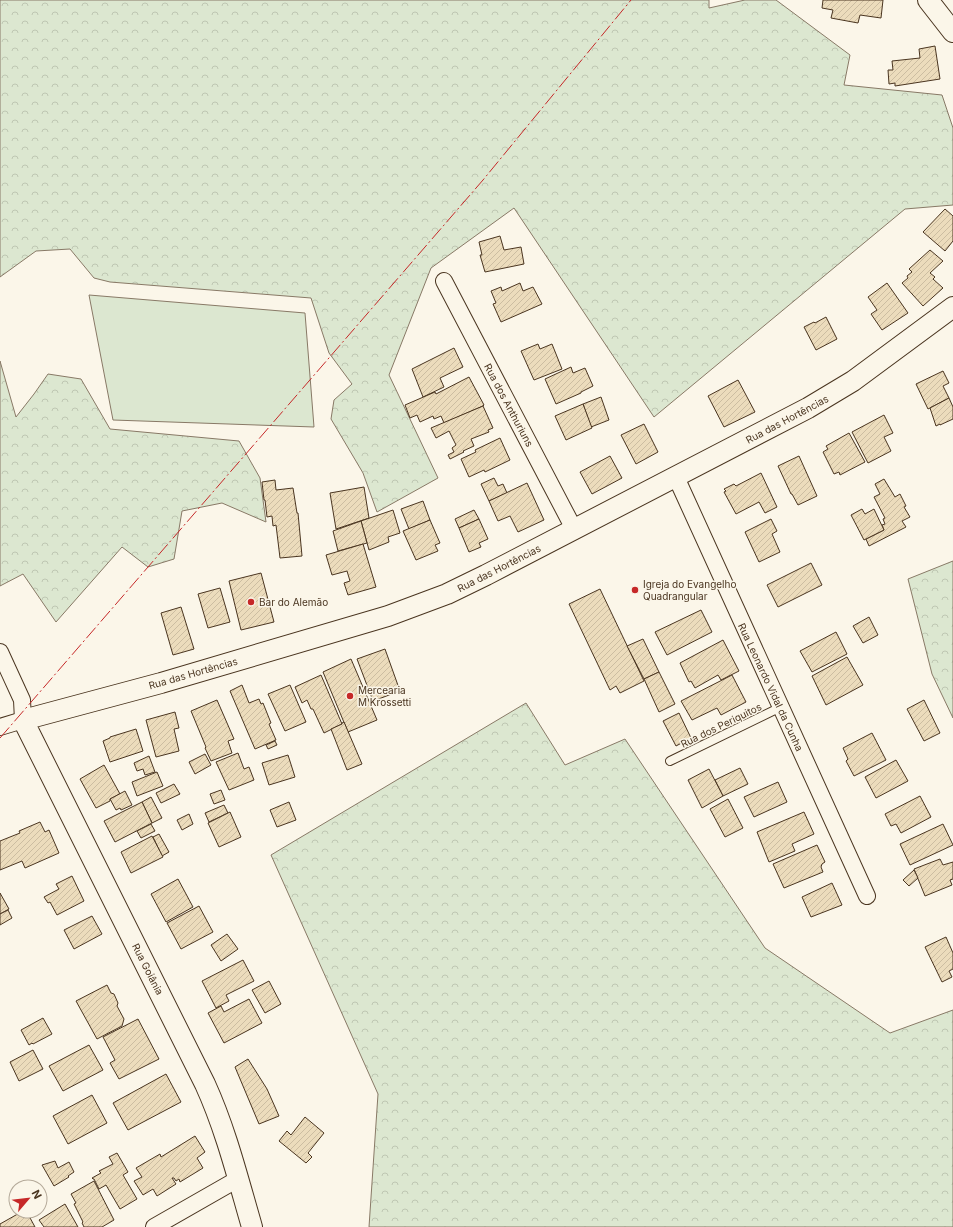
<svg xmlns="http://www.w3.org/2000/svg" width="953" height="1227" font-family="Inter,sans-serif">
	<defs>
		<pattern id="forest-crowns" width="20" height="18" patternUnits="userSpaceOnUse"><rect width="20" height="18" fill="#dce7d0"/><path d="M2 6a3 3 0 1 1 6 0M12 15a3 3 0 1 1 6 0" fill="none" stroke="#bec7b2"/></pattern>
		<pattern id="building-hatch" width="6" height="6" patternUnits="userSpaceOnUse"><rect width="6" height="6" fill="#ecdcbc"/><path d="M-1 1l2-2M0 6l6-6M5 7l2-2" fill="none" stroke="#ccbda1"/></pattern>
	</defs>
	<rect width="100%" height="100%" fill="#fbf6e9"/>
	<g fill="url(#forest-crowns)" stroke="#887966">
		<polygon points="0,0 709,0 709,8 745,0 776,0 850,55 844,85 942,95 953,128 953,205 905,209 654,417 514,208 431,268 389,375 438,478 377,512 363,473 331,419 334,400 352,384 329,353 311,298 110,282 94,278 70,249 36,251 0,277"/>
		<polygon points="0,361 16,417 34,394 48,374 81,379 110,429 239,441 260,478 266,522 222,503 182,511 174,559 148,567 122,547 56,622 23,574 0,586"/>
		<polygon points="953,561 953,718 932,674 908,579"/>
		<polygon points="526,703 565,765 625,739 765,948 890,1033 953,1010 953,1227 369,1227 378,1094 271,855"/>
	</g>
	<polygon fill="#dce7d0" stroke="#887966" points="89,295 305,313 314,427 113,420"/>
	<g fill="url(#building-hatch)" stroke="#4a3520">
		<polygon points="823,0 883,0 881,18 860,15 858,23 831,18 833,10 822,8"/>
		<polygon points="935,46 940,79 895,86 895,83 889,84 888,70 893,70 892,61 920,58 919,49"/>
		<polygon points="945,209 953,216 953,241 945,251 923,232"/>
		<polygon points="500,236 504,250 521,247 524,264 485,272 480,255 482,255 479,242"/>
		<polygon points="930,250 943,261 930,273 935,277 933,279 943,288 923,306 902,283 908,278 907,276 912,272 909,269"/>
		<polygon points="520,283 523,291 533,287 542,304 501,322 493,304 496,303 491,291 501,287 502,291"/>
		<polygon points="887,283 908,313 882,330 871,314 877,310 868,297"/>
		<polygon points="826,317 837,339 816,350 804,327 814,322 815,323"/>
		<polygon points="538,344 540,349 552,344 562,369 534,380 521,351"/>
		<polygon points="454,348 463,367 440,378 444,387 423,397 412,369"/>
		<polygon points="571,367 573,373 585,368 593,386 581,392 581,393 556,404 545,379"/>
		<polygon points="943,371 949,383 943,386 949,398 928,409 916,384"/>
		<polygon points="469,377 484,405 483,406 444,423 441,416 434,419 433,416 420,422 417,415 410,418 405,405 435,392 436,394"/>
		<polygon points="738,380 755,412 724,427 708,396"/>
		<polygon points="601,397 609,420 591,427 583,404"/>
		<polygon points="949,398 953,407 953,419 940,425 940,424 936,426 930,408"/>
		<polygon points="583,404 592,428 566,440 555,416"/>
		<polygon points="483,406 493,428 488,430 489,432 471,439 474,446 463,451 464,452 450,459 448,455 454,452 452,448 456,445 449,431 436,438 431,428"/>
		<polygon points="884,415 893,433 884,437 891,451 868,463 852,432"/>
		<polygon points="644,424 658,452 636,464 621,435"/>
		<polygon points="849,433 865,462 840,475 839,472 834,474 823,452 828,449 826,446"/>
		<polygon points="500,438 510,460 485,472 484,470 469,477 461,459 476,452 475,450"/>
		<polygon points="610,456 622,478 592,494 580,472"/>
		<polygon points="799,456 817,496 798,505 792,494 791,494 778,466"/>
		<polygon points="761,473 777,507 765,513 759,502 736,514 724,492 726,491 724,489 734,484 736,486"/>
		<polygon points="494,478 498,486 503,484 507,493 489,501 481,484"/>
		<polygon points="884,479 895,497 900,494 906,506 904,507 910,517 902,521 906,527 869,546 866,539 884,530 882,525 885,524 883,519 885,518 874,497 880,494 875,484"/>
		<polygon points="275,480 276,490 293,488 297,513 298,513 302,556 280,558 276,525 273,526 272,516 267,517 265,500 264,500 262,482"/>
		<polygon points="527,483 544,520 518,532 510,516 498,521 489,501"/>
		<polygon points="364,487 369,518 336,529 330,493"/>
		<polygon points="423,501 430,520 409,529 401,509"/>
		<polygon points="862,509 865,514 874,509 884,530 864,540 851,515"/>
		<polygon points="393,510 400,533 388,537 389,542 369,550 361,521"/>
		<polygon points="474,510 479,519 459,528 455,519"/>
		<polygon points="479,519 488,539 479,543 481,547 469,552 459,528"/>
		<polygon points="771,519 777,531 772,534 780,552 759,562 745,532"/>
		<polygon points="430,520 440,543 435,545 438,551 416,560 403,531"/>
		<polygon points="361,521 367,543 338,551 333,531"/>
		<polygon points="363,544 376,587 348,595 344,583 350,581 347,571 332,575 326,555"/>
		<polygon points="811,563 822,585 778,607 767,585"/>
		<polygon points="261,573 274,622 241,630 229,581"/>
		<polygon points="220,588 230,622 208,628 198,594"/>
		<polygon points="600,589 644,681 620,693 616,686 610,690 569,604"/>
		<polygon points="181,607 194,649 173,655 161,613"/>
		<polygon points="701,610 712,632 667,655 655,632"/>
		<polygon points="869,617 878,635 863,643 853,626"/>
		<polygon points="836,632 847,654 812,672 800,651"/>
		<polygon points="643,639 659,672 644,679 627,646"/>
		<polygon points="723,640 739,671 721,680 718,675 695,688 691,681 689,682 680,663"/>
		<polygon points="385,649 400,691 373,701 357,659"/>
		<polygon points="847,657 863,685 826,705 812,676"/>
		<polygon points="351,659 377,720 348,732 323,672"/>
		<polygon points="659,672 675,704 659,712 644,679"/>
		<polygon points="321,675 342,724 324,733 313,709 311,709 307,700 302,703 295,687"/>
		<polygon points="732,675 746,702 721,715 717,708 692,720 681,701"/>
		<polygon points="242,685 249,703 259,699 261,704 263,703 271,723 269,724 276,740 255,749 230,691"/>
		<polygon points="290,685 306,722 285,731 268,694"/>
		<polygon points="217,700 234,739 228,741 232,753 211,761 205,748 206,747 191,711"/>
		<polygon points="924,700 940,733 924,741 907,709"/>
		<polygon points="175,712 179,728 174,729 179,751 156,757 146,720"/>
		<polygon points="679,713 691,738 676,746 663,721"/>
		<polygon points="344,722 362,764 347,770 331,729 342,724 342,723"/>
		<polygon points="136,729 143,751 110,762 103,741 110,738 110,737"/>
		<polygon points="872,733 886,760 854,776 846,761 848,759 843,748"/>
		<polygon points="275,741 277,745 268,749 266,745"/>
		<polygon points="238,753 244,769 249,767 254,780 229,790 216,762"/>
		<polygon points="205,754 211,765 195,774 189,762"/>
		<polygon points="288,755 295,777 269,785 262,763"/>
		<polygon points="149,756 155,772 145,775 143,769 137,771 134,763"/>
		<polygon points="896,760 908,781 876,798 865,777"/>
		<polygon points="104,765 120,794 110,799 110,801 96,808 80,779"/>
		<polygon points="740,768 748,784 723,796 715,780"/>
		<polygon points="709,769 723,796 702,808 688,780"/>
		<polygon points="157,772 163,786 137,796 132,782"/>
		<polygon points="778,782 787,802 754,817 744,797"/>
		<polygon points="174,784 180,794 161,803 156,793"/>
		<polygon points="221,790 225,800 214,804 210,794"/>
		<polygon points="125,791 132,805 121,810 120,808 116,810 110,799"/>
		<polygon points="920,796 931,817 901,833 896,824 891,826 885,814"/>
		<polygon points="151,797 162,818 152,823 142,802"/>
		<polygon points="728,799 743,828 725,837 710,809"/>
		<polygon points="142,802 152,823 115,842 104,821"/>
		<polygon points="289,802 296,820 277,827 270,810"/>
		<polygon points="224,805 228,813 209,822 205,813"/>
		<polygon points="230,812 241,837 219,847 208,823"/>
		<polygon points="804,812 814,834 792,844 795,851 769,862 757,832"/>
		<polygon points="189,814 193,824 182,830 177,820"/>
		<polygon points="40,822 45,832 49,830 59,853 25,868 22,861 0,870 0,841 20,833 19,831"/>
		<polygon points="151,824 155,831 141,838 137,831"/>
		<polygon points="943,824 953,845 910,865 900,844"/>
		<polygon points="159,834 169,852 162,856 153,837"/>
		<polygon points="152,836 163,857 131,873 121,852"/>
		<polygon points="817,845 825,862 822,864 821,867 823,872 784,888 773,864"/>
		<polygon points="940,859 943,865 953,862 953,879 950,880 952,885 925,896 914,869"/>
		<polygon points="914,870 918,878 909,886 903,880"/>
		<polygon points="72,876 84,901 57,915 50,902 48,903 44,897 59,889 56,884"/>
		<polygon points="178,879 193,907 166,922 151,894"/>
		<polygon points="832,883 842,905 811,917 802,897"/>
		<polygon points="0,893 9,909 0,914"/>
		<polygon points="199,906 213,932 181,949 167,923"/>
		<polygon points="8,910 12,918 0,925 0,914"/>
		<polygon points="92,916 102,934 74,949 64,930"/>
		<polygon points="227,934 238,949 221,961 211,945"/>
		<polygon points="946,937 953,953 953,969 949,971 952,977 942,982 925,947"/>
		<polygon points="243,960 254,981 226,995 229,1001 216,1008 202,981"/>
		<polygon points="269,981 281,1004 265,1013 252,990"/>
		<polygon points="107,985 111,993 114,994 118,1003 117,1006 124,1019 122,1026 97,1039 76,1001"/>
		<polygon points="249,999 262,1023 224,1043 208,1013 221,1006 224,1012"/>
		<polygon points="43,1018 52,1034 33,1044 32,1043 29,1045 21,1030"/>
		<polygon points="138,1019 159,1059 119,1079 110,1063 115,1060 103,1037"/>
		<polygon points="89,1045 103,1070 63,1091 49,1066"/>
		<polygon points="33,1050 43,1069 19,1081 10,1062"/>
		<polygon points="248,1059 267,1089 279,1116 259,1124 235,1067"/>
		<polygon points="166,1074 181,1102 128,1130 113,1103"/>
		<polygon points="92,1095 107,1123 68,1144 53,1116"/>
		<polygon points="305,1117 324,1133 308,1153 312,1157 306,1163 279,1141 287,1131 291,1135"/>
		<polygon points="195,1136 205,1152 197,1158 203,1168 180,1182 179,1179 176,1181 174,1178 172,1178 176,1184 157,1196 153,1189 143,1195 134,1181 142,1177 136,1168 160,1154 161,1157"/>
		<polygon points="117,1153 128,1172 123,1175 137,1199 120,1209 106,1185 99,1189 94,1179 93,1179 92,1178 101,1173 99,1171 113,1164 109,1157"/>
		<polygon points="55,1161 58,1168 69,1162 74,1172 68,1176 69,1177 54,1186 42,1165"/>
		<polygon points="94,1181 114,1220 102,1227 84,1227 82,1223 83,1222 74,1204 76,1203 71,1194"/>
		<polygon points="65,1204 78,1227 44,1227 39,1220"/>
		<polygon points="23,1211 31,1211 33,1214 29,1216 35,1227 0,1227 0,1224"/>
	</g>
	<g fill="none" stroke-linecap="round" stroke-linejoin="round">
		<g stroke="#4a3520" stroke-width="10">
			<polyline id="service" points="670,761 781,707"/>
		</g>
		<g stroke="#4a3520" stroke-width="18">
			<g id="minor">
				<polyline points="444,281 574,529"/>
				<polyline points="676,477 867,896"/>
				<polyline points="0,652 22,700 23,720"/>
				<polyline points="0,727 23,720"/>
				<polyline points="154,1227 238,1179"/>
			</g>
		</g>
		<g stroke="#4a3520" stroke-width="22">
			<g id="tertiary">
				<polyline points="928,0 953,32"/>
				<path d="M 252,1227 C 238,1179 226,1130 205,1084 L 23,720 L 161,683 L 388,616 L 447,594 L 486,575 L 808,408 L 853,381 L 953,307"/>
			</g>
		</g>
		<use href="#service" stroke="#fbf6e9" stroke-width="8"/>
		<use href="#minor" stroke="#fbf6e9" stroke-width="16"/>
		<use href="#tertiary" stroke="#fbf6e9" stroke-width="20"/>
		<polyline stroke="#c62828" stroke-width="1" stroke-dasharray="14 3 2 3" stroke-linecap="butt" points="0,738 483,180 631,0"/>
	</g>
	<g fill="#c62828" stroke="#fbf6e9" stroke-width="1.5">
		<circle cx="635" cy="590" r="4"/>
		<circle cx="251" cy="602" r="4"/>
		<circle cx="350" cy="696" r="4"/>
	</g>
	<g text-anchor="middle" stroke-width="3" stroke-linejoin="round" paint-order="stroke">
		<g font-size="10" fill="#4a3520" stroke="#fbf6e9">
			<text transform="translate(509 405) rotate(62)" y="4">Rua dos Anthuriuns</text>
			<text transform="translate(787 419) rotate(-28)" y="4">Rua das Hortências</text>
			<text transform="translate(499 568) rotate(-27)" y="4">Rua das Hortências</text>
			<text transform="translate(193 673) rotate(-16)" y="4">Rua das Hortências</text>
			<text transform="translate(771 687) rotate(65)" y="4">Rua Leonardo Vidal da Cunha</text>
			<text transform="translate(721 725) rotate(-26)" y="4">Rua dos Periquitos</text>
			<text transform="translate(148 969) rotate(63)" y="4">Rua Goiânia</text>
		</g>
		<g font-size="10" fill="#4a3520" stroke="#fbf6e9" text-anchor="start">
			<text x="643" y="588">Igreja do Evangelho<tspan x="643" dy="12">Quadrangular</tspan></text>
			<text x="259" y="606">Bar do Alemão</text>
			<text x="358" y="694">Mercearia<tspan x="358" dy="12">M Krossetti</tspan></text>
		</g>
	</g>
	<g transform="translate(28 1199) rotate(62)"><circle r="19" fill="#fbf6e9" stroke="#b4a999"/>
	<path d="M0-3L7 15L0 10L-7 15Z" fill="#c62828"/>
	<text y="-6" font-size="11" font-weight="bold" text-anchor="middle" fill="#4a3520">N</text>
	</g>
</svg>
